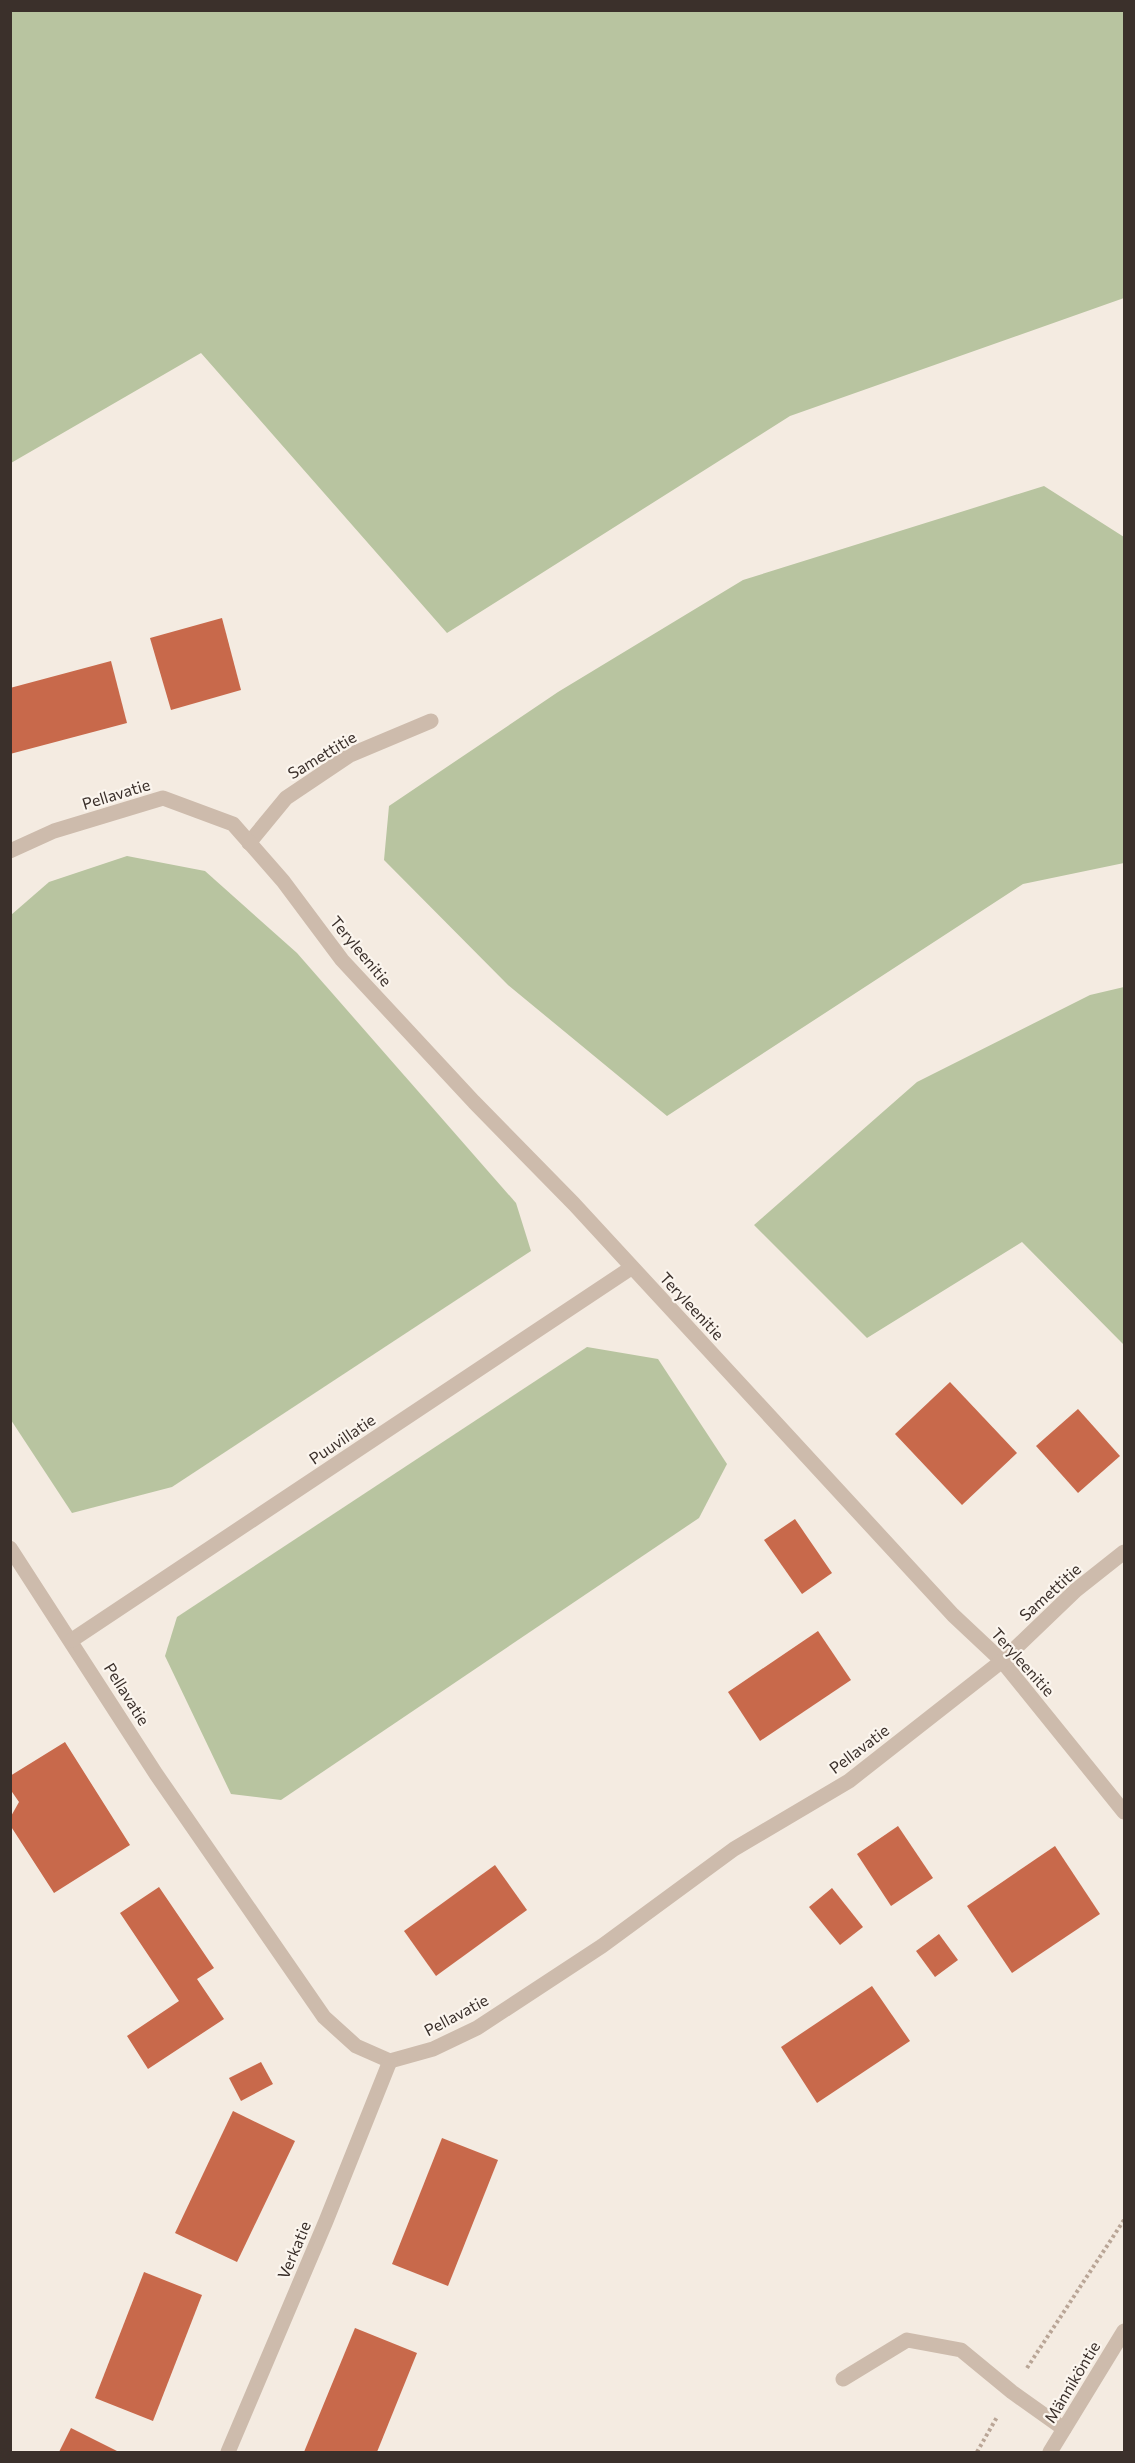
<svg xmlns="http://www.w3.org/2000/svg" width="1135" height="2463" font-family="Commissioner,sans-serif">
	<rect width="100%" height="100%" fill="#f4ebe1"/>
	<g fill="#b8c4a0">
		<polygon points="11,10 1124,11 1124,298 790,416 447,633 201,353 11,463"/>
		<polygon points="1044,486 1124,537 1124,863 1023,884 667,1116 508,985 384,860 389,806 558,692 743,580"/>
		<polygon points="127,856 205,871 297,953 516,1203 531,1251 172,1487 72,1513 11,1420 11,915 49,882"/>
		<polygon points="1124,987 1124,1345 1022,1242 867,1338 754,1225 917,1082 1090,995"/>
		<polygon points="587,1347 658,1359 727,1464 699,1518 281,1800 231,1794 165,1656 177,1617"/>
	</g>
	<g fill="#c8694b">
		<polygon points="222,618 241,690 171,710 150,638"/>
		<polygon points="111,661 127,723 10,754 10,688"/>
		<polygon points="950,1382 1017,1453 962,1505 895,1434"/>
		<polygon points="1078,1409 1120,1456 1078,1493 1036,1446"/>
		<polygon points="795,1519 832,1573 802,1594 764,1540"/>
		<polygon points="818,1631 851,1680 760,1741 728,1692"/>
		<polygon points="65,1742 130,1845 54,1893 10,1825 10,1818 19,1802 10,1789 10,1776"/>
		<polygon points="898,1826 933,1878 891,1906 857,1854"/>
		<polygon points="1055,1846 1100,1914 1012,1973 967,1906"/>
		<polygon points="495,1865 527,1910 436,1976 404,1931"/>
		<polygon points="159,1887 214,1968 197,1979 224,2019 148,2069 127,2036 179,2001 120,1913"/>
		<polygon points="832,1888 863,1927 840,1945 809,1907"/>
		<polygon points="939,1934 958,1960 935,1977 916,1951"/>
		<polygon points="872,1986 910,2041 817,2103 781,2047"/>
		<polygon points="261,2062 273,2084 241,2101 229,2078"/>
		<polygon points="233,2111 295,2141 237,2262 175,2233"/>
		<polygon points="442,2138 498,2160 448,2286 392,2264"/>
		<polygon points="144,2272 202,2295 153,2421 95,2398"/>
		<polygon points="355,2328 417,2353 377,2452 304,2452"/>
		<polygon points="71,2428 119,2452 59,2452"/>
	</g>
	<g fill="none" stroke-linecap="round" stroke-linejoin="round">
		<g stroke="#b9a596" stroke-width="4" stroke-dasharray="3 3" stroke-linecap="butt">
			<polyline points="1027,2368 1124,2220"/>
			<polyline points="977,2452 997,2417"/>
		</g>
		<polyline stroke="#cdbbac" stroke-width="15" points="843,2379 907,2340 961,2350 1012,2392 1064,2429"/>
		<g stroke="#cdbbac" stroke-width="15">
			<polyline points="249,843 286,798 350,755 431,721"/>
			<polyline points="10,851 54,831 163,798 233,824 283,881 342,960 474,1102 574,1204 953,1615 1002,1661 1124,1812"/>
			<polyline points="10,1548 156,1774 324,2017 356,2046 390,2061 433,2049 477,2028 602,1946 734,1849 849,1781 1002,1661 1076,1590 1124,1552"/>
			<polyline points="72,1640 631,1268"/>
			<polyline points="228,2452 326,2221 390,2061"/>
			<polyline points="1050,2452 1124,2331"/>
		</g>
	</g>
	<g text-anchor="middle" stroke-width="4.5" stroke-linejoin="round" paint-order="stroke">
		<g font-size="16" fill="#3b302b" stroke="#fbf5ee">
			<text transform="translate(322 755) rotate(-31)" y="6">Samettitie</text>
			<text transform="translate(116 794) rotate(-17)" y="6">Pellavatie</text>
			<text transform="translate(361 951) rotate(50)" y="6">Teryleenitie</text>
			<text transform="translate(692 1306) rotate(47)" y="6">Teryleenitie</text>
			<text transform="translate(342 1439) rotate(-34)" y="6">Puuvillatie</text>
			<text transform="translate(1050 1592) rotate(-42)" y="6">Samettitie</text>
			<text transform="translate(1023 1662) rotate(48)" y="6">Teryleenitie</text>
			<text transform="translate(127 1694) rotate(58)" y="6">Pellavatie</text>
			<text transform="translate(859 1749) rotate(-37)" y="6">Pellavatie</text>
			<text transform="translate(456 2015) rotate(-28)" y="6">Pellavatie</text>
			<text transform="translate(294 2250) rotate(-67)" y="6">Verkatie</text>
			<text transform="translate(1072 2382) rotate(-59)" y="6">Männiköntie</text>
		</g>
	</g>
	<rect width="1135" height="2463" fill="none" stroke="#3b302b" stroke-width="24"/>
</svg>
